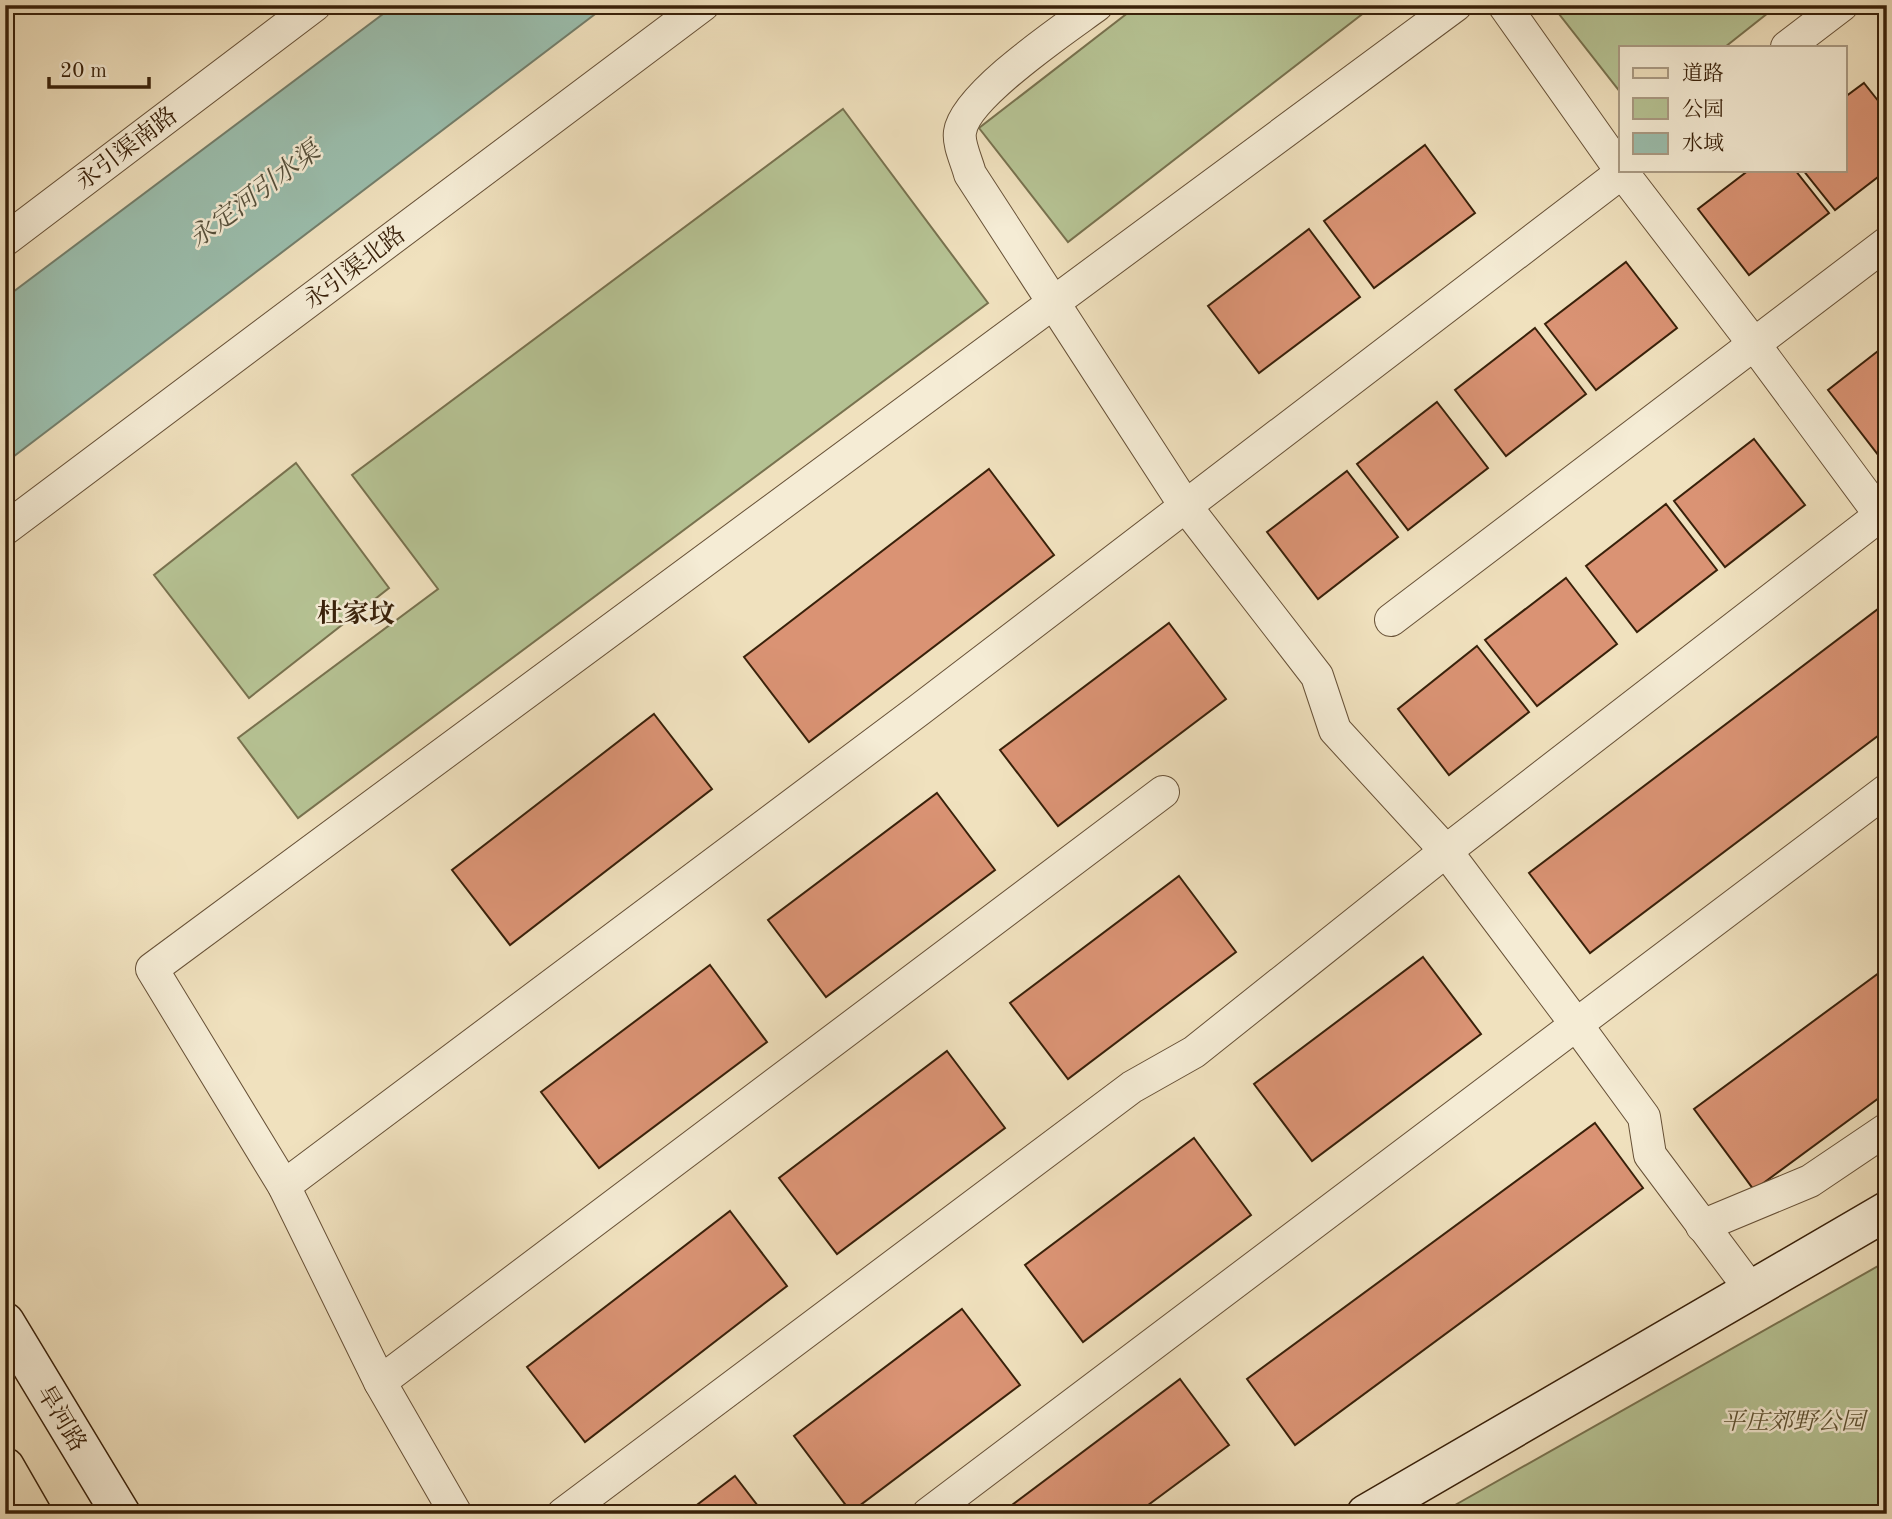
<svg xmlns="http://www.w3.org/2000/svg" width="1892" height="1519" font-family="'Old Standard TT','Noto Serif SC',serif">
	<rect width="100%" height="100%" fill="#f0e1be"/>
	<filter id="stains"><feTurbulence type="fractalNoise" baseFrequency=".00286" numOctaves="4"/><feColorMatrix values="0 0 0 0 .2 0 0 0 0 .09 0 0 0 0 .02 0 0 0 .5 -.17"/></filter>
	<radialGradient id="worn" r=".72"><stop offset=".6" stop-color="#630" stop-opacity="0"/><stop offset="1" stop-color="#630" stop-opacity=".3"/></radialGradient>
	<g fill="#b6c394" stroke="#78724f" stroke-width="2">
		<polygon points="1138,5 1374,5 1068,242 979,128"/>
		<polygon points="1552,5 1778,5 1725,47 1621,47 1621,93"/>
		<polygon points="843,109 988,303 298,818 238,738 438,589 352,475"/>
		<polygon points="296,463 389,588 249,698 154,575"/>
		<polygon points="1887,1261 1887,1514 1451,1514 1448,1509"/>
	</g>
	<polygon fill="#9bbead" stroke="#747f6c" stroke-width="2" points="395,5 607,5 5,463 5,298"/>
	<g fill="#da9374" stroke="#39210a" stroke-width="2">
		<polygon points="1864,83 1887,112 1887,170 1835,210 1803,170 1845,170 1845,97"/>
		<polygon points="1425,145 1475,213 1374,288 1324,221"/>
		<polygon points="1749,170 1795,170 1829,213 1749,275 1698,209"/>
		<polygon points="1309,229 1360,297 1259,373 1208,306"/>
		<polygon points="1626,262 1677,328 1596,390 1545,324"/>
		<polygon points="1535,328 1586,394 1506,456 1455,390"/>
		<polygon points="1887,344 1887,450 1879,456 1828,390"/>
		<polygon points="1437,402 1488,468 1408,530 1357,464"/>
		<polygon points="1754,439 1805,505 1725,567 1674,501"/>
		<polygon points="989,469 1054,555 809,742 744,657"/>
		<polygon points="1347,471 1398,537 1318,599 1267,532"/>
		<polygon points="1666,504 1717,570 1637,632 1586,566"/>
		<polygon points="1566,578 1617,644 1537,706 1485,640"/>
		<polygon points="1878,609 1887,621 1887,729 1590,953 1529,873"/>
		<polygon points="1169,623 1226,699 1058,826 1000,750"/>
		<polygon points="1477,646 1529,712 1449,775 1398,709"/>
		<polygon points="654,714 712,789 510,945 452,870"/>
		<polygon points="937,793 995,870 826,997 768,920"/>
		<polygon points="1179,876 1236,952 1068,1079 1010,1003"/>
		<polygon points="1423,957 1481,1034 1312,1161 1254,1084"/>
		<polygon points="710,965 767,1042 599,1168 541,1092"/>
		<polygon points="1887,967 1887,1092 1754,1190 1694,1109"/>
		<polygon points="947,1051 1005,1128 837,1254 779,1178"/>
		<polygon points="1595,1123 1643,1188 1295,1445 1247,1379"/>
		<polygon points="1194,1138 1251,1215 1083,1342 1025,1265"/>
		<polygon points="730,1211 787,1286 585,1442 527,1367"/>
		<polygon points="962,1309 1020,1385 851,1512 794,1436"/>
		<polygon points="1180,1379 1229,1445 1136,1514 1000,1514"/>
		<polygon points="735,1476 764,1514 685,1514"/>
	</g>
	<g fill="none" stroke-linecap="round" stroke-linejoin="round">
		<g stroke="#675137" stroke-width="34">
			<g id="street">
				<path d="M 1097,5 C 1066,28 965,95 960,132 C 958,144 967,162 970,174 L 1184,504 L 1317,676 L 1335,730 L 1446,851 L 1576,1024 L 1644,1117 L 1650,1155 L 1751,1290"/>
				<polyline points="1504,5 1622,172 1754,344 1887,524"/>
				<polyline points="1787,47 1842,5"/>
				<polyline points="5,240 315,5"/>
				<polyline points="5,529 703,5"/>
				<polyline points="1391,620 1887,243"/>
				<polyline points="284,1186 919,710 1625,170"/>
				<polyline points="1702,1226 1810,1181 1887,1129"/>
				<polyline points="380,1382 1163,792"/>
				<polyline points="456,1514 380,1382 284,1186 152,969 1456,5"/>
				<polyline points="563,1514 1132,1087 1194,1052 1446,851 1887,510"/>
				<polyline points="928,1514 1887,790"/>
			</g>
		</g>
		<g stroke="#39210a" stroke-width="41">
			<g id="secondary">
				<polyline points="5,1322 121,1514"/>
				<polyline points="1366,1514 1887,1211"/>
			</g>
		</g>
		<g stroke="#39210a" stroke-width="41">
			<polyline id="primary" points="5,1467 32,1514"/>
		</g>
		<use href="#street" stroke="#f5ecd5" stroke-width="32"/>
		<use href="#secondary" stroke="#f5ecd5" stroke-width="38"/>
		<use href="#primary" stroke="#f0e1be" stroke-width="38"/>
	</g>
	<g text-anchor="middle" stroke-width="5" stroke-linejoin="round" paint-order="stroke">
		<g font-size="24" fill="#39210a" stroke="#f5ecd5">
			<text transform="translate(126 148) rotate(-37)" y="8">永引渠南路</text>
			<text transform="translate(354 267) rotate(-37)" y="8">永引渠北路</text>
			<text transform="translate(62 1418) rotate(59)" y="8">旱河路</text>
		</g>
		<g font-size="24" font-style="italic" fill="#5e5233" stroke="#f5ecd5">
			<text x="1793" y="1429">平庄郊野公园</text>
		</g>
		<g font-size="26" font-style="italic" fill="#56503b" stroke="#f5ecd5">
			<text transform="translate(254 194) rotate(-37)" y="9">永定河引水渠</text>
		</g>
		<g font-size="26" font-weight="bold" fill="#39210a" stroke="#f5ecd5">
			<text x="356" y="622">杜家坟</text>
		</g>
	</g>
	<rect width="1892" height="1519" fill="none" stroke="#f0e1be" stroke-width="28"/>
	<rect x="7" y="7" width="1878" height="1505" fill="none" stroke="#39210a" stroke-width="3.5"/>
	<rect x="14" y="14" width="1864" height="1491" fill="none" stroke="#39210a" stroke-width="2"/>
	<rect x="1619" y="46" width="228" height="126" fill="#f5ecd5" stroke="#aa9b84" stroke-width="2"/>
	<rect x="1633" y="68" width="35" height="10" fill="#f0e1be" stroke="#aa9b84" stroke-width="2"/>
	<text x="1682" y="80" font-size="21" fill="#39210a">道路</text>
	<rect x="1633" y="98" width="35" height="21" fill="#b6c394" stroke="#aa9b84" stroke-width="2"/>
	<text x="1682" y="116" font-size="21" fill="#39210a">公园</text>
	<rect x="1633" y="133" width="35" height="21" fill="#9bbead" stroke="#aa9b84" stroke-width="2"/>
	<text x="1682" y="150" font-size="21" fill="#39210a">水域</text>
	<path d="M49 77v10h100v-10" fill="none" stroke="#39210a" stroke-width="3.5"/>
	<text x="60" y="77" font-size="21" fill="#39210a" stroke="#f5ecd5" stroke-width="5" paint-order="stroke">20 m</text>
	<rect width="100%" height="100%" filter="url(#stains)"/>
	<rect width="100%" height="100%" fill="url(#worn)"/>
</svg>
